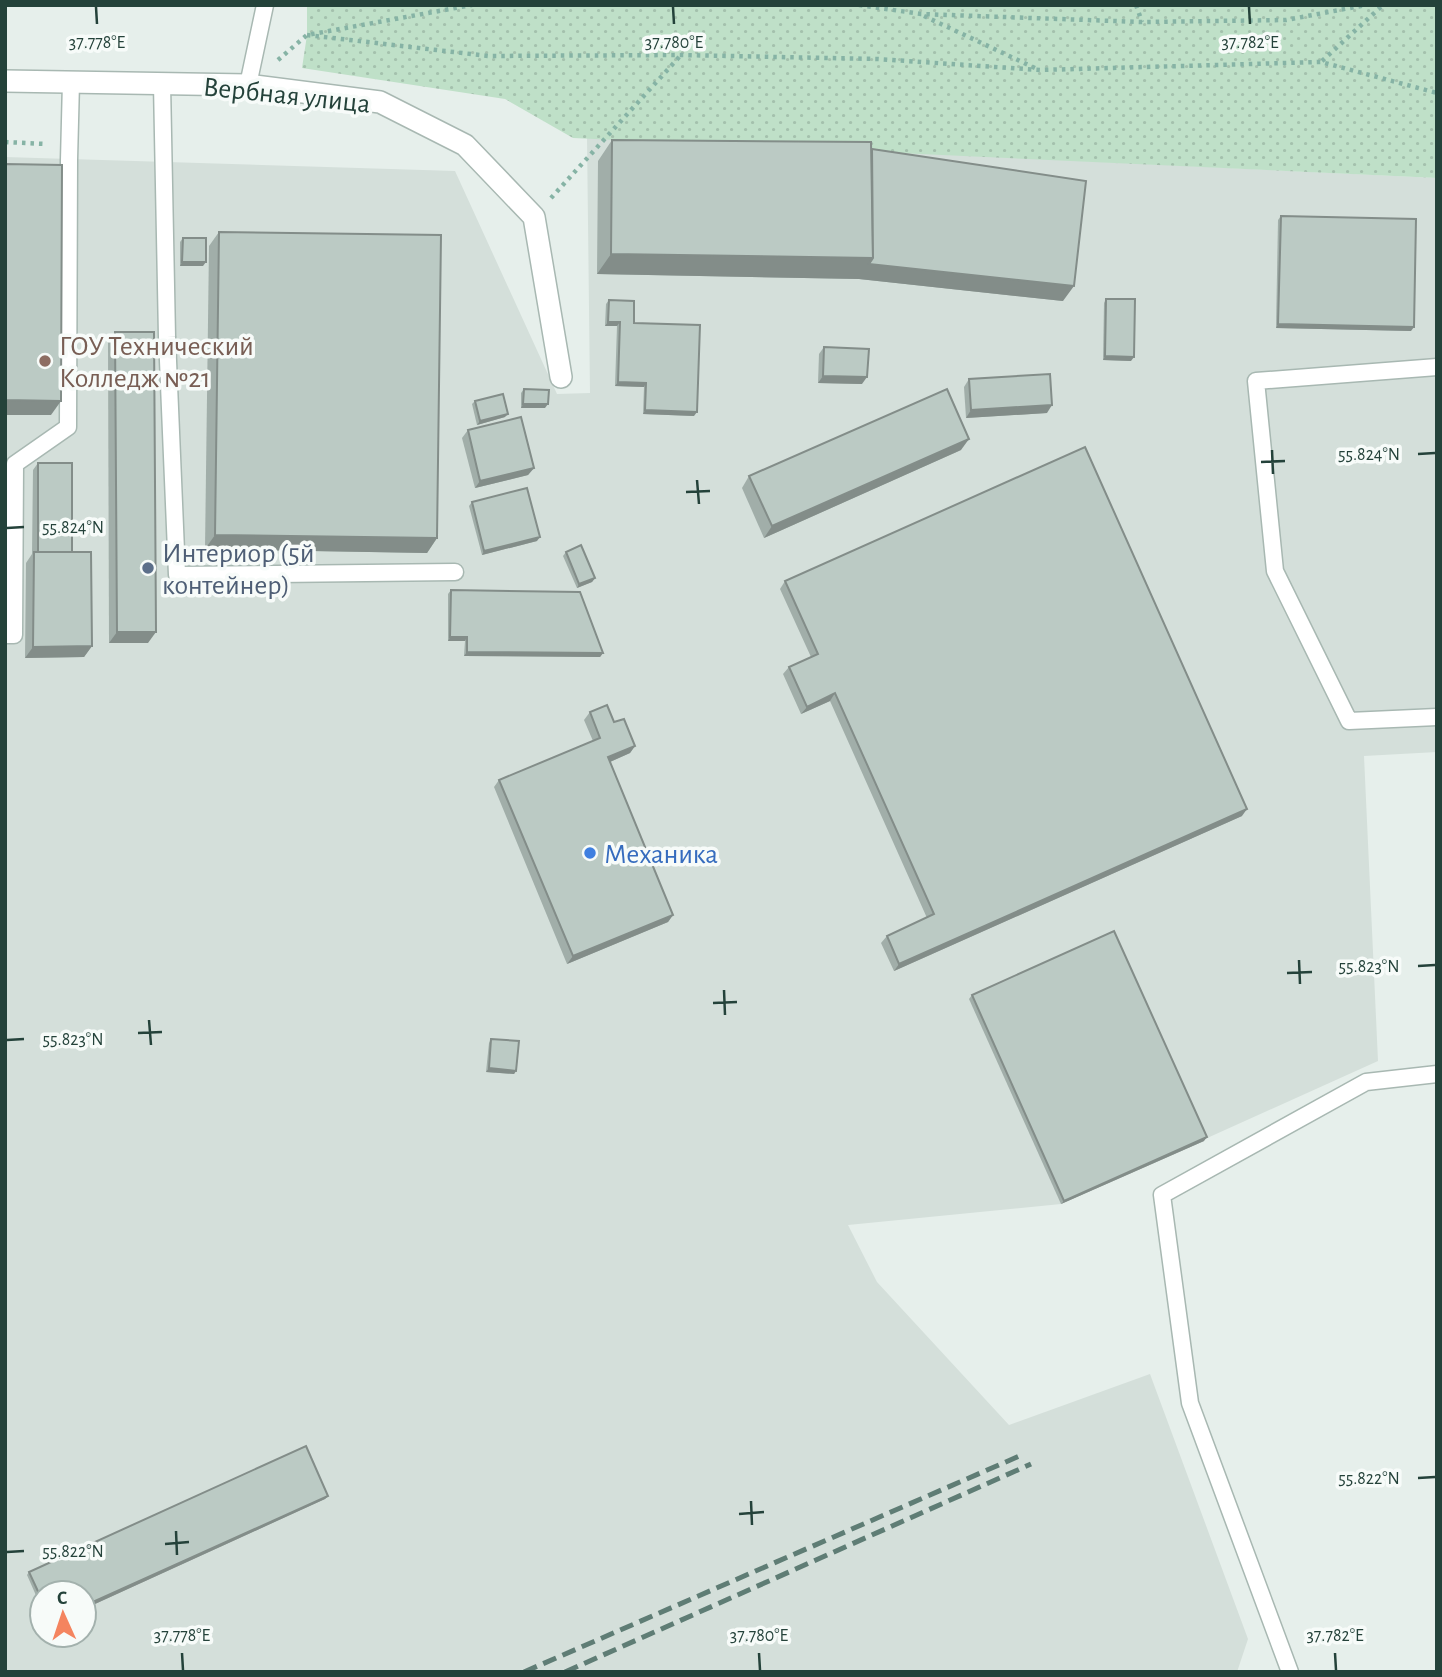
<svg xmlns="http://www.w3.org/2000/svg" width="1442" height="1677" font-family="'Alegreya Sans',sans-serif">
	<defs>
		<pattern id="grass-dots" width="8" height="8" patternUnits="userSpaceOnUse" patternTransform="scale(1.75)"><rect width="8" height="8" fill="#bfe0c8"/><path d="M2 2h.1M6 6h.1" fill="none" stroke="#a4c1ad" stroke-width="1.8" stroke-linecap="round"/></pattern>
	</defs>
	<rect width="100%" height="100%" fill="#e6efeb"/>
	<path fill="#d4dfda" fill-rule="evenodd" d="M 587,137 L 1437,178 L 1437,752 L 1364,756 L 1378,1061 L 1061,1204 L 848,1225 L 877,1282 L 1009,1425 L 1150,1374 L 1248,1639 L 1237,1672 L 5,1672 L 5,157 L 455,171 L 557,394 L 590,393 ZM 42,1593 L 84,1593 L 84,1635 L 42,1635 Z"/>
	<polygon fill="url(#grass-dots)" points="307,5 1437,5 1437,178 573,138 505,99 302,68 307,35"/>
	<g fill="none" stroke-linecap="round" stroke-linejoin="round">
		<g stroke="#a8b8b2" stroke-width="19">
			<g id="lane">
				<polyline points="162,84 167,337 177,575 455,572"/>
				<polyline points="248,85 265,5"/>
				<polyline points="1437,367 1256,381 1275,571 1349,721 1437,717"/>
				<polyline points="5,635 14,635 15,464 68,427 69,160 71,82"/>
				<polyline points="1290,1672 1190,1403 1162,1195 1366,1082 1437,1074"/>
			</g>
		</g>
		<g stroke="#a8b8b2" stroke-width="24">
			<polyline id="street" points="5,81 248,85 380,102 465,145 534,217 561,377"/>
		</g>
		<g stroke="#86b3a5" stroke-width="4.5" stroke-dasharray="3.5 5" stroke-linecap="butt">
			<polyline points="859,5 921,14 1142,22 1286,20 1366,5"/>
			<polyline points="1136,5 1142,22"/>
			<polyline points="924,16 1037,69"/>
			<polyline points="307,35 488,56 681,55 877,59 1040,70 1321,62 1437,93"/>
			<polyline points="278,60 307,35 472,5"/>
			<polyline points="1322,61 1383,5"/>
			<polyline points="5,142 46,144"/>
			<polyline points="551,198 681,55"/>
		</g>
		<use href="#lane" stroke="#fff" stroke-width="16"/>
		<use href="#street" stroke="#fff" stroke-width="21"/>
		<g stroke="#5f7d75" stroke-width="5" stroke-dasharray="14 7" stroke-linecap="butt">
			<polyline points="524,1672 1024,1454"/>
			<polyline points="565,1672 1031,1464"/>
		</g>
	</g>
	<g fill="#a1aea9">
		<polygon points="612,140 872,149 1063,301 859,279 597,274 598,161"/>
		<polygon points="1281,216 1411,331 1276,328 1278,220"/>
		<polygon points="219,232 437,538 427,553 205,549 209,246"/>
		<polygon points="183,238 203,266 180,266 180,242"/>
		<polygon points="1106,299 1131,361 1103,360 1104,303"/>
		<polygon points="609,300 634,323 694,416 643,414 644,387 615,386 617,326 605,326 606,304"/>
		<polygon points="115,332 148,643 109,643 108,343"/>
		<polygon points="824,347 862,384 818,383 819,354"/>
		<polygon points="969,379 1047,413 966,418 964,387"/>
		<polygon points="524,389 545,408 521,408 521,393"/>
		<polygon points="475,401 505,417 477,425 472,404"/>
		<polygon points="468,430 534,468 528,475 475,488 462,438"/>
		<polygon points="961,450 764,538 742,488 749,476"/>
		<polygon points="38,463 72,552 92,646 84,657 25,658 26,563 32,554 33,470"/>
		<polygon points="472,502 537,541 482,555 469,506"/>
		<polygon points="566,552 595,578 592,582 577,588 563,556"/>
		<polygon points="785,581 1242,816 894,971 881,943 887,936 927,918 830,701 801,714 783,674 789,667 811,657 780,589"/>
		<polygon points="451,590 603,653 600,657 464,656 465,641 448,641 448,594"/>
		<polygon points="590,712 614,722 635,746 630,753 610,762 673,915 668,922 567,964 494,787 499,780 593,741 584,720"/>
		<polygon points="972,995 1204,1141 1061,1204 969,999"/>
		<polygon points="491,1039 516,1071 514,1074 486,1072 489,1043"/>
		<polygon points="328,1496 325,1499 84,1609 84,1593 42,1593 42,1609 27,1575 29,1572"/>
	</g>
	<g fill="#838d89">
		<polygon points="611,254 873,258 1074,286 1063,301 859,279 597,274"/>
		<polygon points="182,262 206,262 203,266 180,266"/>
		<polygon points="608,322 620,322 617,326 605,326"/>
		<polygon points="1278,324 1414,327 1411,331 1276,328"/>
		<polygon points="1105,356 1134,357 1131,361 1103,360"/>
		<polygon points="823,376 867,377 862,384 818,383"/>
		<polygon points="618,382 646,383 644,387 615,386"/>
		<polygon points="5,400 61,401 51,415 5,415"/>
		<polygon points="523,404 548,404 545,408 521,408"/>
		<polygon points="1052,405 1047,413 966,418 971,410"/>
		<polygon points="645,410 697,412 694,416 643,414"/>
		<polygon points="508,414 505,417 477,425 480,421"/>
		<polygon points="969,439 961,450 764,538 772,526"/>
		<polygon points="534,468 528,475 475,488 480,481"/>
		<polygon points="215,535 437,538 427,553 205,549"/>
		<polygon points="540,537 537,541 482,555 484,551"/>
		<polygon points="595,578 592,582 577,588 579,584"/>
		<polygon points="117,632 156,632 148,643 109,643"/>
		<polygon points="450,637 467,637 465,641 448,641"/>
		<polygon points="92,646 84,657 25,658 33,647"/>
		<polygon points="467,652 603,653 600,657 464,656"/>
		<polygon points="835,693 830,701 801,714 807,707"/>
		<polygon points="635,746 630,753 603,765 608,757"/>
		<polygon points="1247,809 1242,816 894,971 899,964"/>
		<polygon points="673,915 668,922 567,964 573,956"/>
		<polygon points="489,1068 516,1071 514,1074 486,1072"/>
		<polygon points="1207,1137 1204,1141 1061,1204 1064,1201"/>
		<polygon points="328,1496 325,1499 84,1609 84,1606"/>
	</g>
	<g fill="#bbcac4" stroke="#838d89" stroke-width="2">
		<polygon points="612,140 871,142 873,258 611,254"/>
		<polygon points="872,149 1086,181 1074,286 869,264 873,258"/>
		<polygon points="5,164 62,165 61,401 5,400"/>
		<polygon points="1281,216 1416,219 1414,327 1278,324"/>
		<polygon points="219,232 441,235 437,538 215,535"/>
		<polygon points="183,238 206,238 206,262 182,262"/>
		<polygon points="1106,299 1135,299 1134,357 1105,356"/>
		<polygon points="609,300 634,301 634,323 700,325 697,412 645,410 646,383 618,382 620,322 608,322"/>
		<polygon points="115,332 154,332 156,632 117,632"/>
		<polygon points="824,347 869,349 867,377 823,376"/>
		<polygon points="1050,374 1052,405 971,410 969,379"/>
		<polygon points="524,389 549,390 548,404 523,404"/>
		<polygon points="947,389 969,439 772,526 749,476"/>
		<polygon points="503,394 508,414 480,421 475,401"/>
		<polygon points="521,417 534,468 480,481 468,430"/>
		<polygon points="1085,447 1247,809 899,964 887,936 934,914 835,693 807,707 789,667 818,654 785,581"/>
		<rect x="38" y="463" width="34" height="89"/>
		<polygon points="527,488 540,537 484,551 472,502"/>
		<polygon points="581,545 595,578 579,584 566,552"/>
		<polygon points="34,552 91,552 92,646 33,647"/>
		<polygon points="451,590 580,592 603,653 467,652 467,637 450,637"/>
		<polygon points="607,705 614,722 624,719 635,746 608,757 673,915 573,956 499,780 600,738 590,712"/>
		<polygon points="1114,931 1207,1137 1064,1201 972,995"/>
		<polygon points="491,1039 519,1041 516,1071 489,1068"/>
		<polygon points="306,1446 328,1496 84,1606 84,1593 42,1593 42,1600 29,1572"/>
	</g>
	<path fill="none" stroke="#24423a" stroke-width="2.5" d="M 96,7 L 97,24M 673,7 L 674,24M 1249,7 L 1250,24M 1272,450 L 1273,474M 1418,454 L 1435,453M 1261,462 L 1285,461M 697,480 L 699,504M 686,492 L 710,491M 7,528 L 24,527M 1299,960 L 1300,984M 1418,966 L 1435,965M 1287,973 L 1312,972M 724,990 L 725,1015M 713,1003 L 737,1002M 149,1020 L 151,1045M 138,1033 L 162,1032M 7,1040 L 24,1039M 1418,1478 L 1435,1477M 751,1501 L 752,1525M 739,1514 L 764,1512M 176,1531 L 177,1555M 165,1544 L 189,1542M 7,1552 L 24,1551M 182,1653 L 183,1670M 759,1653 L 760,1670M 1335,1653 L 1336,1670"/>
	<circle fill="#8d6e63" stroke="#f7fbf9" stroke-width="2.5" cx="45" cy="361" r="7"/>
	<circle fill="#5c6f8a" stroke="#f7fbf9" stroke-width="2.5" cx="148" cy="568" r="7"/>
	<circle fill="#3f7fe0" stroke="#f7fbf9" stroke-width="2.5" cx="590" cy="853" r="7"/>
	<g text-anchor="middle" stroke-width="7" stroke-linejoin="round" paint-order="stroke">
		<g font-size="28" fill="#24423a" stroke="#f7fbf9">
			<text transform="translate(287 94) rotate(6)" y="10">Вербная улица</text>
		</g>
		<g font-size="28" fill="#785e54" stroke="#f7fbf9" text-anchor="start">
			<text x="59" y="355">ГОУ Технический<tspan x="59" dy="32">Колледж №21</tspan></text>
		</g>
		<g font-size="28" fill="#4e5e75" stroke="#f7fbf9" text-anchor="start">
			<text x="162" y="562">Интериор (5й<tspan x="162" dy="32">контейнер)</tspan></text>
		</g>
		<g font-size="28" fill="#366cbe" stroke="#f7fbf9" text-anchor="start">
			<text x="604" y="863">Механика</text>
		</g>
	</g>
	<g font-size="18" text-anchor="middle" fill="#24423a" stroke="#f7fbf9" stroke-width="7" stroke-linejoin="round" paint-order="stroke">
		<text x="97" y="48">37.778°E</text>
		<text x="674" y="48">37.780°E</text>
		<text x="1250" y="48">37.782°E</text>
		<text x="1369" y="460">55.824°N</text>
		<text x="73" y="533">55.824°N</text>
		<text x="1369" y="972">55.823°N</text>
		<text x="73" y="1045">55.823°N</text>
		<text x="1369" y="1484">55.822°N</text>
		<text x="73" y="1557">55.822°N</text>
		<text x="182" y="1641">37.778°E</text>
		<text x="759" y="1641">37.780°E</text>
		<text x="1335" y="1641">37.782°E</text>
	</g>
	<rect width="1442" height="1677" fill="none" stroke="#24423a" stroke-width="14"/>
	<g transform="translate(63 1614) rotate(357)"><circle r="33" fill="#f7fbf9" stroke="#a3b1ad" stroke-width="2"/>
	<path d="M0-5L12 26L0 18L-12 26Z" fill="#f4845f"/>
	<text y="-10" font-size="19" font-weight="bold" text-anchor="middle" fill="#24423a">С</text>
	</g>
</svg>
